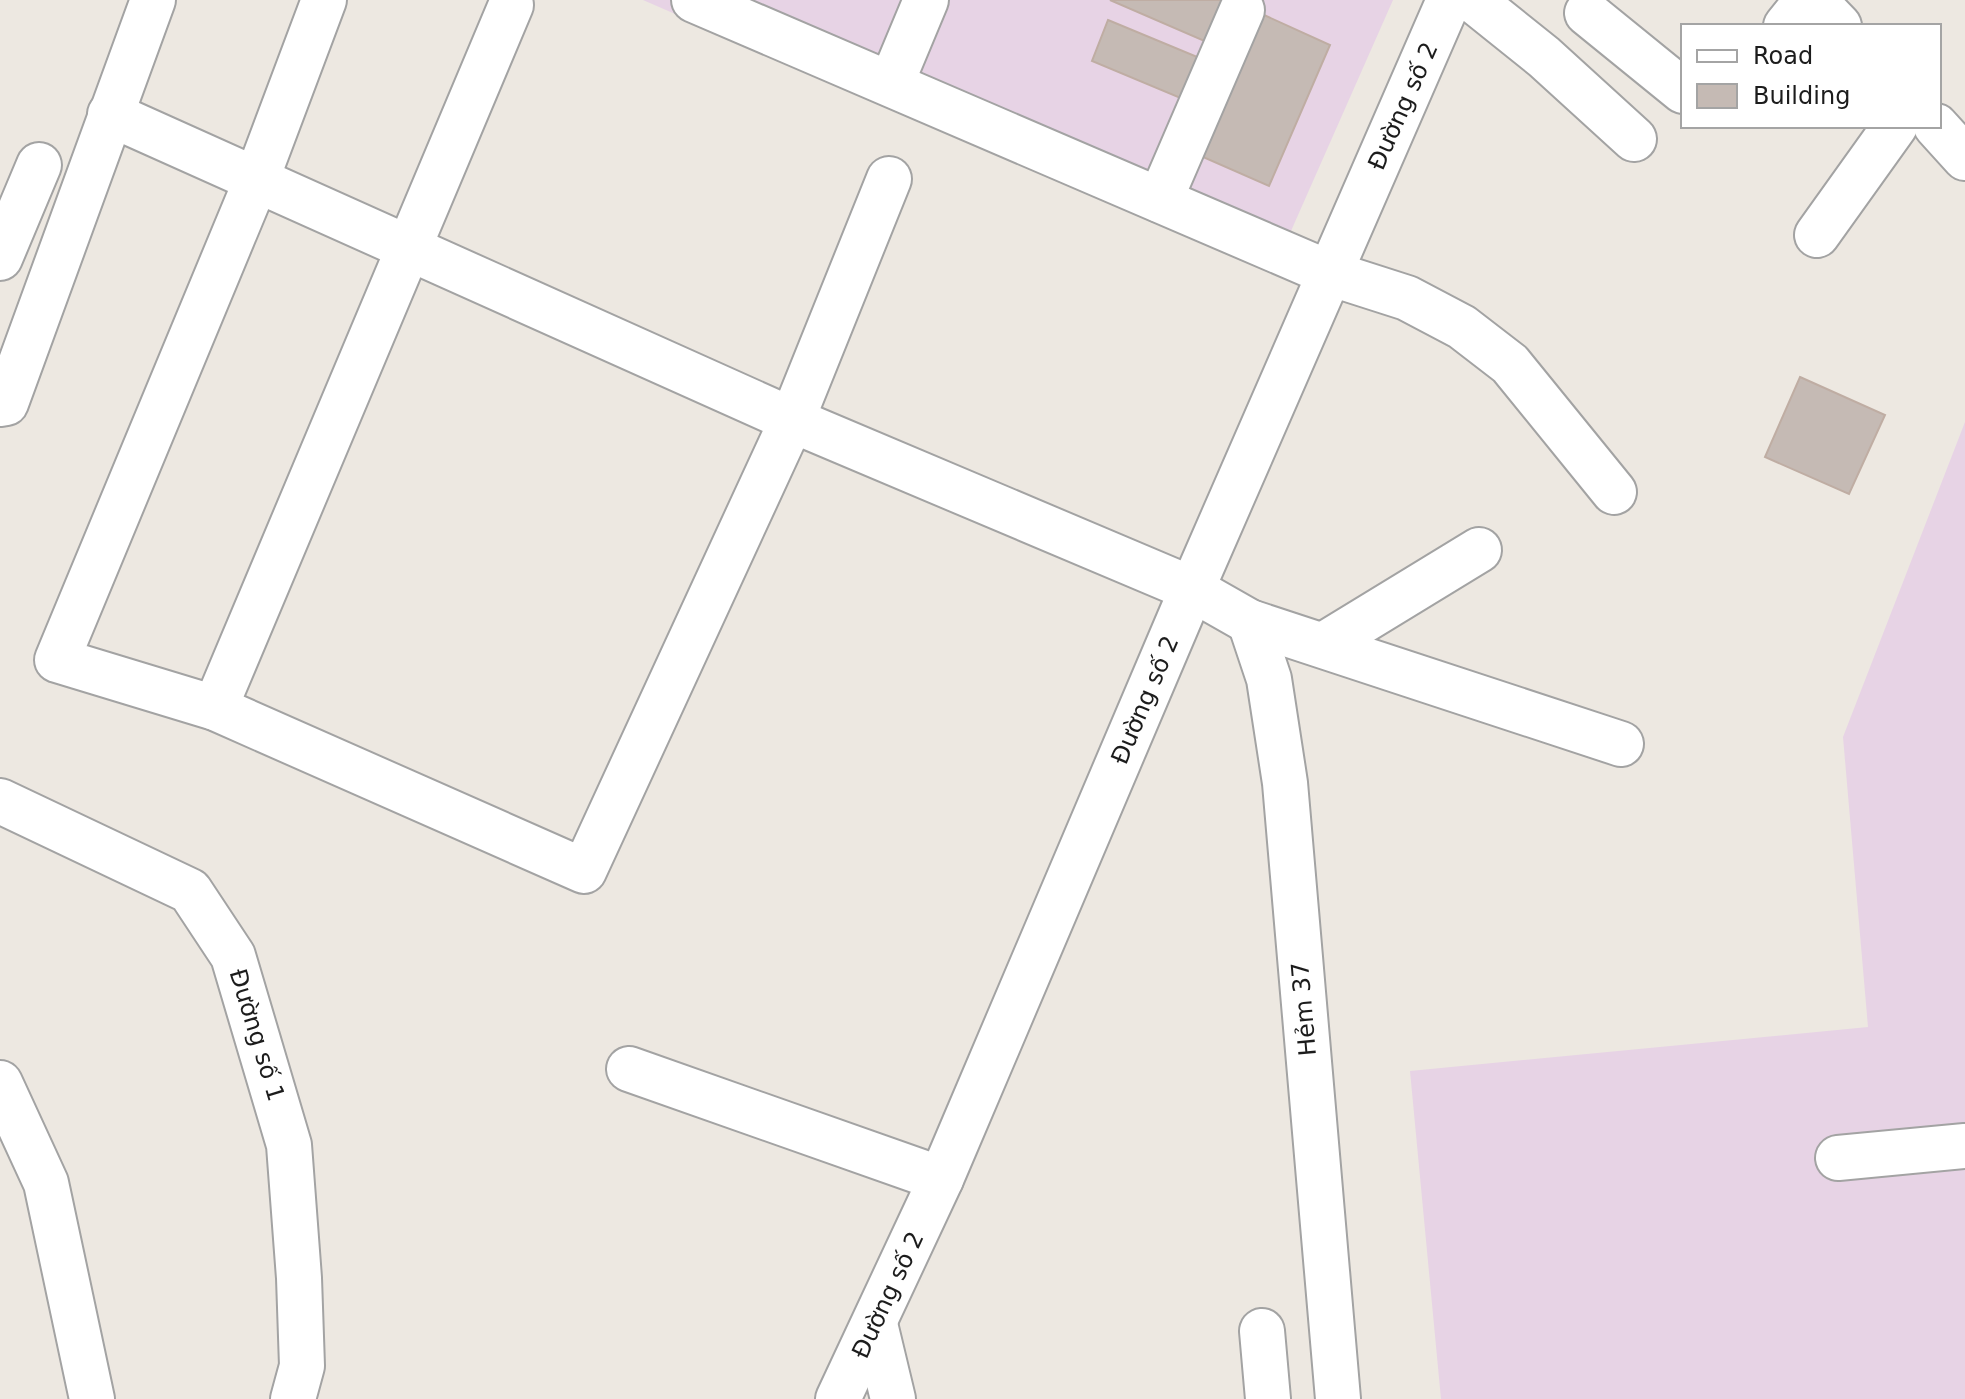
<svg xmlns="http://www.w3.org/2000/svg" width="1965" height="1399" font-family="'DejaVu Sans',sans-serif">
	<rect width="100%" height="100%" fill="#ede8e1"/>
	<g fill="#e7d3e5">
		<polygon points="643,0 1393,0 1272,274"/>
		<polygon points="1965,422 1965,1399 1441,1399 1410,1071 1868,1027 1843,737"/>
	</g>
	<g fill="#c5bab4" stroke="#bfada3" stroke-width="2">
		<polygon points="1110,0 1228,0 1209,43"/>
		<polygon points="1264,15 1330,45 1269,186 1203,157"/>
		<polygon points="1108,20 1207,61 1190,102 1092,61"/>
		<polygon points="1800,377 1885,415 1849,494 1765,457"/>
	</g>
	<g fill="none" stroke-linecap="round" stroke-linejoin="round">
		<g stroke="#a3a3a3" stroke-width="48">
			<g id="minor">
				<polyline points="324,0 256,181 57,660 215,708 584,871 792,420 889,179"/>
				<polyline points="694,0 1329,273 1407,298 1462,327 1510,364 1614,492"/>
				<polyline points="1473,0 1544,57 1634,139"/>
				<polyline points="1814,0 1839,26"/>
				<polyline points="1587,13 1683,91"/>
				<polyline points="1786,26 1807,0"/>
				<polyline points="891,84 926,0"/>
				<polyline points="110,114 792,420 1192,589 1250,622 1621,744"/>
				<polyline points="1936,126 1965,158"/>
				<polyline points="1160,200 1242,10"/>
				<polyline points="1817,235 1895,126"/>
				<polyline points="0,258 39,165"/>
				<polyline points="0,404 6,403 153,0"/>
				<polyline points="1250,622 1269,679 1285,783 1338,1399"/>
				<polyline points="1325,644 1479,550"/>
				<polyline points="215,708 511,5"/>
				<polyline points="0,801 190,891 233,956 289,1145 299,1278 302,1366 293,1399"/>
				<polyline points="629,1069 941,1179"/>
				<polyline points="0,1083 46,1183 92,1399"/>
				<polyline points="1838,1158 1965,1146"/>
				<polyline points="875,1324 893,1399"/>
				<polyline points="1262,1331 1268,1399"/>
				<polyline points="838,1399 941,1179 1192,589 1449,0"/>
			</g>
		</g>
		<use href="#minor" stroke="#fff" stroke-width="44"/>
	</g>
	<g text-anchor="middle" stroke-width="8" stroke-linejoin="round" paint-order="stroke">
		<g font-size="24" fill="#1c1c1c" stroke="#fff">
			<text transform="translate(1403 106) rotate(-66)" y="8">Đường số 2</text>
			<text transform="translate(1145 700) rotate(-67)" y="8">Đường số 2</text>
			<text transform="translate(1304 1009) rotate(-95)" y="8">Hẻm 37</text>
			<text transform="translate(257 1035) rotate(73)" y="8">Đường số 1</text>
			<text transform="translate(888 1295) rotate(-65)" y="8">Đường số 2</text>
		</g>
	</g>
	<rect x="1681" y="24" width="260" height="104" fill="#ffffff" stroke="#a4a4a4" stroke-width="2"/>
	<rect x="1697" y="50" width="40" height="12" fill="#ffffff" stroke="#a4a4a4" stroke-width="2"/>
	<text x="1753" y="64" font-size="24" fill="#1c1c1c">Road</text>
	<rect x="1697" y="84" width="40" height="24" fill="#c5bab4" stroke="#a4a4a4" stroke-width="2"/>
	<text x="1753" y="104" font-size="24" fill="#1c1c1c">Building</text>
</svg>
